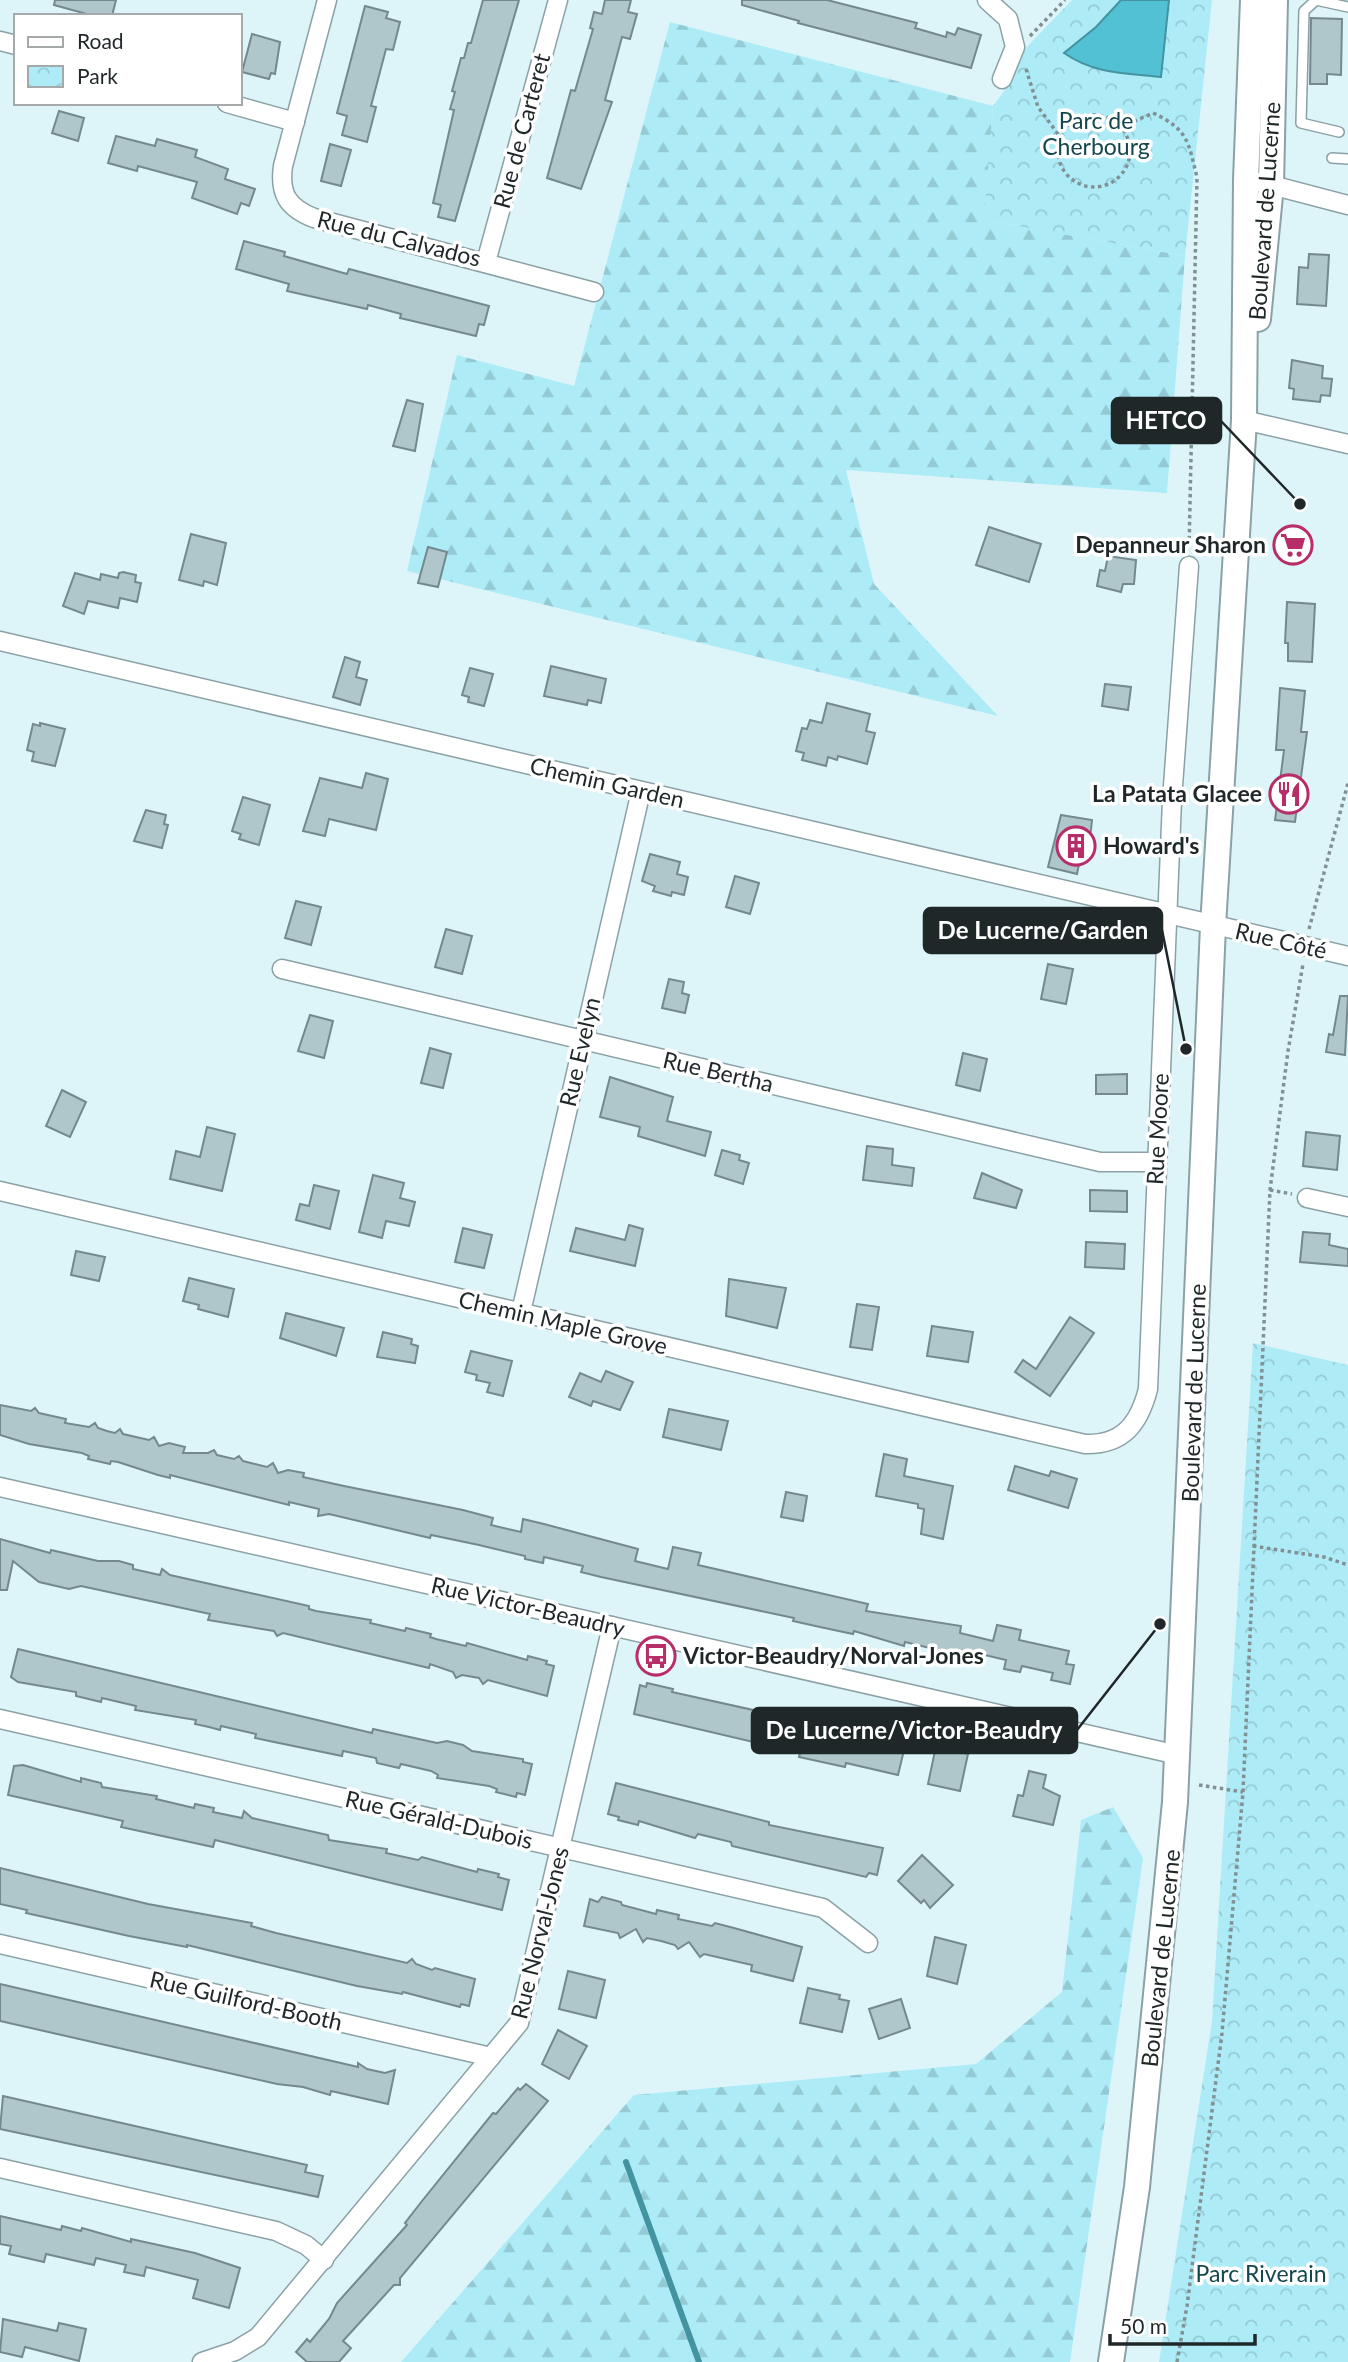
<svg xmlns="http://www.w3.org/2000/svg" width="1348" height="2362" font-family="Lato,sans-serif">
	<defs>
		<pattern id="forest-firs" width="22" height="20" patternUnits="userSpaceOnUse" patternTransform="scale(1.75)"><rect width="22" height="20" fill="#adecf7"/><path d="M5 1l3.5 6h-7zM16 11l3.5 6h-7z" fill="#94cad4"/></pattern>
		<pattern id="park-crowns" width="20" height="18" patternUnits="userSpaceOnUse" patternTransform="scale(1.75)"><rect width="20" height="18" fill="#adecf7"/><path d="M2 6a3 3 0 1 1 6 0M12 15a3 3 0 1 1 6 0" fill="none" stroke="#94cad4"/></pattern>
	</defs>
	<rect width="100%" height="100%" fill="#ddf5f9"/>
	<g fill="url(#forest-firs)">
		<polygon points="670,22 993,106 985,220 1185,256 1167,493 846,470 874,584 998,716 407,571 457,355 574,386"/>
		<polygon points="1113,1807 1143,1858 1070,2362 401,2362 634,2095 976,2064 1062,1992 1081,1820"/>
	</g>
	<g fill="url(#park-crowns)">
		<polygon points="1072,0 1212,0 1185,256 984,220 993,106 1007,87 1019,55"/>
		<polygon points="1253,1343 1348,1365 1348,2362 1159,2362 1212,2021"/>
	</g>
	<path fill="#52c1d3" stroke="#4393a0" stroke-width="2" d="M 1121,0 L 1169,0 L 1161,77 C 1125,73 1094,74 1064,53 L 1096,27 Z"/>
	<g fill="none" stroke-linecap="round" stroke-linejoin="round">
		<polyline stroke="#4393a0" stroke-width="6" points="626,2162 699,2362"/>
	</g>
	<g fill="#afc6ca" stroke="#73898d" stroke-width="2">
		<polygon points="55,0 116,0 112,16 94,16 54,5"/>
		<polygon points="483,0 519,0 455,221 438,217 441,205 433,203 454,110 450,109 455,92 452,91 461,58 464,58 468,43 471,43"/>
		<polygon points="605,0 631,0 628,12 637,14 630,39 622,37 605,100 612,102 581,189 547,178 571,90 575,91 593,29 590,28 594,12 602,14"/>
		<polygon points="742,0 827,0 917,23 915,28 946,37 947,32 955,35 958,28 981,35 971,68 798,23 799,21 742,5"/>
		<polygon points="365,6 388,12 386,18 400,22 393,50 386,49 371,106 376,107 367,142 342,135 347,116 337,113"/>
		<polygon points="1311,18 1342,19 1341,75 1327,74 1327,84 1310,84"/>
		<polygon points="252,34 280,42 275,74 271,73 269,79 242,72"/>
		<polygon points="59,111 84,118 78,141 52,133"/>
		<polygon points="116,136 155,146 157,139 197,150 195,157 228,169 225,179 255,189 249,206 241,203 237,214 192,198 197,182 138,166 137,171 108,163"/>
		<polygon points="330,144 351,150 341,186 321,181"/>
		<polygon points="244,241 285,252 284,256 347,274 349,269 489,306 484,325 479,324 476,336 400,318 401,314 368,305 367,309 287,291 289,284 236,269"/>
		<polygon points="1309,254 1329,255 1326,306 1297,304 1299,267 1308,268"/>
		<polygon points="1292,360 1323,366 1322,378 1332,379 1330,396 1321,395 1320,402 1293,399 1294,389 1289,388"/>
		<polygon points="407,400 423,404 415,451 393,446"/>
		<polygon points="989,527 1041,544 1029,582 976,565"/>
		<polygon points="1281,531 1309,535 1306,558 1278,555"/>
		<polygon points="191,534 226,543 217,585 204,581 203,586 179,580"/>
		<polygon points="428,547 447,552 438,587 418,583"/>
		<polygon points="1108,556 1136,560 1134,584 1123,584 1121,592 1097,586 1100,570 1105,571"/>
		<polygon points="123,572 136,575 135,582 141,583 137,602 120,598 118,608 88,601 84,614 63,606 75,573 100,580 101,574 118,578 119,573"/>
		<polygon points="1287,602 1315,604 1312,662 1288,661 1288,643 1285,643"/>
		<polygon points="345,657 360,662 356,677 367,680 360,705 333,697"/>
		<polygon points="551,666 606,679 601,703 588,700 587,705 544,696"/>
		<polygon points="470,668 493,674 484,706 468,702 469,697 462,695"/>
		<polygon points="1105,684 1131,687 1128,710 1102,706"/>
		<polygon points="1280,688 1305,691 1301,732 1307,732 1295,822 1275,820 1284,750 1276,750"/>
		<polygon points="827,703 870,714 866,731 875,733 867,764 838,756 837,760 828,757 826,766 802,760 804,753 796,751 802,728 807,729 810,720 822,723"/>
		<polygon points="40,723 65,729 55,766 32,761 34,752 27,750 33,724 40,726"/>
		<polygon points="366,773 388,779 376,830 329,819 325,836 303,831 320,778 362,788"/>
		<polygon points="243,797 270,805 259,845 239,839 241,834 232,831"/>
		<polygon points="146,810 166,815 164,824 168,825 162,848 134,841"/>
		<polygon points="1061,815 1092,820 1088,857 1081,855 1077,874 1048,867"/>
		<polygon points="650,854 680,862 677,874 688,877 684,895 672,892 671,896 653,891 655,886 642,881"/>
		<polygon points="735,876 759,883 750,914 726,907"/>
		<polygon points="296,901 321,907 311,945 285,938"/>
		<polygon points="446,929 472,936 462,974 435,967"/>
		<polygon points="1048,964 1073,969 1066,1004 1041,999"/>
		<polygon points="669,979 684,982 682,993 689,995 685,1013 662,1008"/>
		<polygon points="1340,996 1348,996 1345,1055 1326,1052 1329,1034 1333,1035"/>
		<polygon points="310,1015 333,1021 324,1058 298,1051"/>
		<polygon points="430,1048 451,1054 443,1088 421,1083"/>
		<polygon points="963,1053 987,1059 980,1091 956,1085"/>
		<polygon points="1127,1074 1127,1094 1096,1094 1096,1075"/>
		<polygon points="610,1077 673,1097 667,1121 711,1132 705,1156 638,1136 640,1127 600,1117"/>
		<polygon points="62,1090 86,1102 70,1137 46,1126"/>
		<polygon points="207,1127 235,1134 222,1191 170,1179 176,1151 200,1157"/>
		<polygon points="1306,1132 1340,1136 1337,1170 1303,1166"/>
		<polygon points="867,1146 893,1149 892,1165 914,1168 912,1186 863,1180"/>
		<polygon points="722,1150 740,1155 739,1160 749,1163 743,1184 715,1175"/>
		<polygon points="982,1173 1022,1190 1016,1208 974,1198"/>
		<polygon points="373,1175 404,1183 400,1198 415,1202 409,1226 386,1221 382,1238 359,1232"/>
		<polygon points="314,1185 339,1191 330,1229 296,1220 300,1204 309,1206"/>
		<polygon points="1090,1190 1127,1191 1127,1212 1090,1211"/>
		<polygon points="629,1225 643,1229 635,1266 570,1251 576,1228 625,1240"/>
		<polygon points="463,1228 492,1235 484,1268 455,1262"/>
		<polygon points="1303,1232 1330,1234 1329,1245 1348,1249 1348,1266 1300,1262"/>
		<polygon points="1086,1242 1125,1244 1124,1269 1085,1267"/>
		<polygon points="76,1251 105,1257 99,1281 71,1275"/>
		<polygon points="189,1278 234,1289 228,1317 198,1309 199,1305 183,1301"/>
		<polygon points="729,1279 786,1288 777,1328 726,1316"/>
		<polygon points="857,1304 879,1307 872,1350 850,1347"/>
		<polygon points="286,1313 344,1328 336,1356 280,1338"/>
		<polygon points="1070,1317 1094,1333 1050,1396 1015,1372 1023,1360 1036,1369"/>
		<polygon points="932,1326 973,1332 968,1362 927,1356"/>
		<polygon points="383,1332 412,1339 411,1344 418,1346 415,1363 377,1357"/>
		<polygon points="471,1351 512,1361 503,1396 487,1392 490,1383 476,1380 477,1375 465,1372"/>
		<polygon points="606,1371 633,1382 620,1410 593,1401 591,1406 569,1397 580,1373 601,1382"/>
		<polygon points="0,1405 31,1411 35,1408 39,1413 66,1419 65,1423 89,1427 95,1423 98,1428 107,1431 115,1433 120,1429 123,1434 149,1440 154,1437 159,1446 169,1443 185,1447 183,1453 208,1453 214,1450 217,1455 234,1459 239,1456 243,1461 267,1467 273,1463 278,1473 288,1470 304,1473 303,1477 344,1486 463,1510 493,1518 491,1525 521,1532 523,1519 544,1524 638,1549 635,1561 668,1569 673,1547 701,1553 698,1565 868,1604 866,1611 961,1626 960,1633 993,1641 997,1625 1021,1630 1019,1640 1069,1651 1066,1664 1074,1665 1070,1684 1051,1680 1053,1673 1022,1666 1020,1672 1004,1669 1006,1660 968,1651 967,1657 905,1642 904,1646 854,1631 853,1634 820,1627 793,1621 794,1618 601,1577 581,1572 583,1566 544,1557 543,1563 525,1559 525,1556 479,1545 431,1535 430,1538 329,1514 318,1516 319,1509 289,1502 289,1505 170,1475 170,1478 158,1475 118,1462 111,1461 110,1464 88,1459 89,1456 82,1453 29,1444 0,1435"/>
		<polygon points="669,1409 728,1421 721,1450 663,1437"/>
		<polygon points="884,1454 907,1459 904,1476 953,1486 943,1539 921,1534 924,1509 918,1508 918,1504 876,1496"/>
		<polygon points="1015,1466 1049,1476 1051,1471 1077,1479 1068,1508 1008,1490"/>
		<polygon points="786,1492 807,1496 803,1521 781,1517"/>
		<polygon points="0,1539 50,1553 51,1550 98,1561 119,1561 133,1565 133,1569 160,1575 162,1569 170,1575 309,1606 309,1609 316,1611 371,1620 370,1623 405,1631 406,1628 431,1634 430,1637 436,1639 466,1646 467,1643 527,1660 528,1656 547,1661 546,1664 554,1666 547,1696 488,1680 483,1684 479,1678 462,1675 456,1678 453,1672 430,1664 429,1668 283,1633 277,1636 274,1631 208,1620 210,1614 81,1586 69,1589 39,1582 13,1561 7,1590 0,1590"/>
		<polygon points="18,1649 372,1733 373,1729 437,1743 447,1741 463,1745 472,1751 523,1759 523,1762 532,1764 525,1795 517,1793 516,1797 496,1792 497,1789 489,1786 437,1778 438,1775 431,1771 401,1764 399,1768 377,1763 376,1758 343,1751 342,1756 274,1742 255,1738 256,1734 221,1726 220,1730 209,1727 195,1724 196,1720 135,1710 136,1706 102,1698 101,1702 76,1696 76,1692 18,1682 11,1677"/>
		<polygon points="647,1683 673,1689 672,1692 898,1742 897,1744 905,1746 898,1775 846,1763 845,1767 799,1757 800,1753 634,1714 640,1685 646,1687"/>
		<polygon points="936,1746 968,1754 960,1791 928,1784"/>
		<polygon points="23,1765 81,1782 81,1778 101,1783 102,1787 157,1796 156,1799 194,1808 195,1804 214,1808 213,1812 242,1818 244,1811 252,1818 328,1835 329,1840 387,1849 386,1853 418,1860 422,1857 477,1872 478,1869 499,1874 498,1877 509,1880 502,1910 215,1840 213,1847 121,1827 123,1821 8,1795 14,1766"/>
		<polygon points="1029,1771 1046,1775 1043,1788 1060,1796 1053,1825 1013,1816 1018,1795 1023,1796"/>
		<polygon points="616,1783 769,1822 769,1825 883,1848 877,1875 869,1873 866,1877 732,1846 731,1842 698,1834 695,1838 639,1821 638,1825 618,1820 619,1817 608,1814"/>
		<polygon points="922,1855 953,1885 930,1908 924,1900 921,1903 898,1881"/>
		<polygon points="0,1868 148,1904 252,1923 251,1926 276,1933 407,1963 412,1959 416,1964 432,1970 435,1968 475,1979 469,2006 461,2004 460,2007 403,1992 402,1994 357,1986 187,1945 187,1947 129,1936 26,1913 27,1910 0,1904"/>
		<polygon points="602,1897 621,1902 622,1905 656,1914 657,1910 679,1915 678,1919 712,1926 715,1923 734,1928 802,1947 793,1981 751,1971 752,1965 704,1954 700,1957 689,1942 678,1949 675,1945 661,1941 647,1938 643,1942 636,1929 620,1938 618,1933 584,1926 590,1899 598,1902"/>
		<polygon points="935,1937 966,1945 957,1984 927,1976"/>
		<polygon points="568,1971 605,1980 596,2018 559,2009"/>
		<polygon points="0,1984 358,2067 358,2063 367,2069 385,2073 395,2070 388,2104 331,2091 330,2095 303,2087 277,2084 0,2021"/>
		<polygon points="808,1988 840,1995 839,1999 849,2001 842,2032 800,2023"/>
		<polygon points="901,1999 910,2028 879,2039 869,2009"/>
		<polygon points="558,2030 587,2046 569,2079 542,2064"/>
		<polygon points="526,2084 548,2101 400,2278 400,2285 394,2285 343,2341 351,2348 339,2362 307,2362 296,2352 307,2339 310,2342 329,2319 337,2303 407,2225 405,2223 422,2201 493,2113 496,2114 518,2088 520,2090"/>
		<polygon points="3,2096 307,2165 305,2172 323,2176 318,2197 0,2129"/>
		<polygon points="0,2216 61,2230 62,2226 81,2231 82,2228 131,2242 131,2239 195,2253 240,2268 229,2308 193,2298 198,2280 146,2267 144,2276 124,2272 126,2265 96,2258 94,2265 46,2254 44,2262 9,2254 11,2246 0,2244"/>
		<polygon points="3,2319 57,2331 59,2323 86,2329 79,2361 25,2347 22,2357 0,2352"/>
	</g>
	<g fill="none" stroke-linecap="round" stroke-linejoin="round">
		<g stroke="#8ba1a5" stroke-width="12">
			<g id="service">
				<polyline points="1339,132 1301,123 1304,11 1316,0 1348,7"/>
				<polyline points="1332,158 1348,159"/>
			</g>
		</g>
		<g stroke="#8ba1a5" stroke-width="21">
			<g id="minor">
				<path d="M 327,0 L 283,166 C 279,194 288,208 314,218 L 594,292"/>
				<polyline points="987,0 1008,19 1015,47 1002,79"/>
				<polyline points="0,41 16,45"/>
				<polyline points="227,103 295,122"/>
				<polyline points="1260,182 1348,205"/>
				<polyline points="486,262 558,0"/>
				<polyline points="1244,420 1348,444"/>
				<polyline points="0,641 1348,956"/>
				<polyline points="282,969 1100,1162 1156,1162"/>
				<path d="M 0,1191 L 1085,1444 C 1123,1445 1139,1424 1148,1389 L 1172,800 L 1189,566"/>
				<polyline points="1307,1198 1348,1207"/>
				<polyline points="521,1312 641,791"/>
				<polyline points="0,1487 1178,1755"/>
				<polyline points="0,1719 823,1908 868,1943"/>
				<polyline points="0,1944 491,2057"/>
				<polyline points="0,2168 276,2231 306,2245 324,2260"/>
				<polyline points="202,2362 235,2351 258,2337 519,2023 612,1626"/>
			</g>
		</g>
		<g stroke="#8ba1a5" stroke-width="28">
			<g id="secondary">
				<polyline points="1258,319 1271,185 1275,0"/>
				<polyline points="1111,2362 1137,2187 1175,1802 1213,926 1244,420 1246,180 1253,0"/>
			</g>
		</g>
		<g stroke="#809093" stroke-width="3.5" stroke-dasharray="3.5 3.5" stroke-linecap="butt">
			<polyline points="1030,36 1065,0"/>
			<polyline points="1026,69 1038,107 1061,138"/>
			<circle cx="1094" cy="151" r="36"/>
			<path d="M 1121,127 L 1153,113 C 1189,130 1188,142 1197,177 L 1189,550"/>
			<polyline points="1309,929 1348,783"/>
			<polyline points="1270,1190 1292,1194"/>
			<polyline points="1253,1546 1324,1557 1348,1565"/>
			<polyline points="1199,1785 1243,1792"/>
			<polyline points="1177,2362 1187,2306 1222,2033 1243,1792 1270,1190 1288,1051 1303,964"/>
		</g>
		<use href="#service" stroke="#fff" stroke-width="9"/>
		<use href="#minor" stroke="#fff" stroke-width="18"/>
		<use href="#secondary" stroke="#fff" stroke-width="24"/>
	</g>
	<defs>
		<g id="supermarket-ring" transform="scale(2.0125)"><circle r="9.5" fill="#fff" stroke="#b72d68" stroke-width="1.5"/><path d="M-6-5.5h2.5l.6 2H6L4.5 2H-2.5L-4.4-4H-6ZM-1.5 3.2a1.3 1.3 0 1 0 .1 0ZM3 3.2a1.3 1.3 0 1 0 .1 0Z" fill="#b72d68"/></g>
		<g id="restaurant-ring" transform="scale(2.0125)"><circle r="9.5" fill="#fff" stroke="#b72d68" stroke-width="1.5"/><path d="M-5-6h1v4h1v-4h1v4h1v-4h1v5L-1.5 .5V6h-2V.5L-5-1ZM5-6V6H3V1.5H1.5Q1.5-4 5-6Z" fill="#b72d68"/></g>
		<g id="building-ring" transform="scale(2.0125)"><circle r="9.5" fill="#fff" stroke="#b72d68" stroke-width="1.5"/><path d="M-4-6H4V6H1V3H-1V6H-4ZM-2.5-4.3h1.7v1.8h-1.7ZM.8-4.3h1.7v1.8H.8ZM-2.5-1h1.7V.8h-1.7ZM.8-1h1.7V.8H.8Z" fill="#b72d68"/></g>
		<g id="bus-ring" transform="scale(2.0125)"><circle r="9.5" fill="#fff" stroke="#b72d68" stroke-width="1.5"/><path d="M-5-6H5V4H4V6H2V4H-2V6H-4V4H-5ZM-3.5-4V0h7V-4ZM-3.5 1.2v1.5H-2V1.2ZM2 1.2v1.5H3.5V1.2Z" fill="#b72d68"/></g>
	</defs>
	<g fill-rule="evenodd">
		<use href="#supermarket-ring" x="1293" y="545"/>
		<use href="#restaurant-ring" x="1289" y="794"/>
		<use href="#building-ring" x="1076" y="846"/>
		<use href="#bus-ring" x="656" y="1656"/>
	</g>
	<g text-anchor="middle" stroke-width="7" stroke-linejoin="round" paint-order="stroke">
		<g font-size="23" fill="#14464e" stroke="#fff">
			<text x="1096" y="129">Parc de<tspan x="1096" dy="26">Cherbourg</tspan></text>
			<text x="1261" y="2282">Parc Riverain</text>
		</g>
		<g font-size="23" fill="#1f2729" stroke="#fff">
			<text transform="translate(522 131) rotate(-75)" y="8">Rue de Carteret</text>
			<text transform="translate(1265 211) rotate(-86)" y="8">Boulevard de Lucerne</text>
			<text transform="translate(399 239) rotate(14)" y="8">Rue du Calvados</text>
			<text transform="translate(607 783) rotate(13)" y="8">Chemin Garden</text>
			<text transform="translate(1281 941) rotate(13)" y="8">Rue Côté</text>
			<text transform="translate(580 1052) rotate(-77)" y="8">Rue Evelyn</text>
			<text transform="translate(718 1072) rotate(13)" y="8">Rue Bertha</text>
			<text transform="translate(1158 1129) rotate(-87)" y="8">Rue Moore</text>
			<text transform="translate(563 1323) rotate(13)" y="8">Chemin Maple Grove</text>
			<text transform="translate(1194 1393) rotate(-88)" y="8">Boulevard de Lucerne</text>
			<text transform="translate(528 1607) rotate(13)" y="8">Rue Victor-Beaudry</text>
			<text transform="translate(439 1820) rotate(13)" y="8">Rue Gérald-Dubois</text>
			<text transform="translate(540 1933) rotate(-76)" y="8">Rue Norval-Jones</text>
			<text transform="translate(1161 1958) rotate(-84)" y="8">Boulevard de Lucerne</text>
			<text transform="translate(246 2001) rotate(13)" y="8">Rue Guilford-Booth</text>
		</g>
		<g font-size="23" font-weight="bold" fill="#1f2729" stroke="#fff" text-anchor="end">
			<text x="1266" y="553">Depanneur Sharon</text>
			<text x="1262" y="802">La Patata Glacee</text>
			<text x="1103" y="854" text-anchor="start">Howard's</text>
			<text x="683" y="1664" text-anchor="start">Victor-Beaudry/Norval-Jones</text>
		</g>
	</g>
	<path fill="none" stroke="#1f2729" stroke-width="2.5" d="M1300 504L1221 421M1186 1049L1162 930M1160 1624L1077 1730"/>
	<g fill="#1f2729" stroke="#fff" stroke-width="2.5">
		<circle cx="1300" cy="504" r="7"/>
		<circle cx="1186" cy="1049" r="7"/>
		<circle cx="1160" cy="1624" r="7"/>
	</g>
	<g fill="#1f2729" stroke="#1f2729" stroke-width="2.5">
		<rect x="1112" y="398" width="109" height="45" rx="7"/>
		<rect x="924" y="908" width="238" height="45" rx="7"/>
		<rect x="752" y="1708" width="325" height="45" rx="7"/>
	</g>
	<g font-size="24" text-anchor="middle" font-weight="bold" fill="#fff">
		<text x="1166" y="429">HETCO</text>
		<text x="1043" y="939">De Lucerne/Garden</text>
		<text x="914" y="1739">De Lucerne/Victor-Beaudry</text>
	</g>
	<rect x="14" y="14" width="228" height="91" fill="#ffffff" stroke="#a5a9a9" stroke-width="2"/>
	<rect x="28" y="37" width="35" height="10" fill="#ffffff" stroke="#a5a9a9" stroke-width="2"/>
	<text x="77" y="49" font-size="21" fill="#1f2729">Road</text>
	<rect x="28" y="66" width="35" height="21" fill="url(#park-crowns)" stroke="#a5a9a9" stroke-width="2"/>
	<text x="77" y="84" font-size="21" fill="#1f2729">Park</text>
	<path d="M1110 2334v10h145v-10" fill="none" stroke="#1f2729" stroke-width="3.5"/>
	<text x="1120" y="2334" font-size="21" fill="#1f2729" stroke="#ffffff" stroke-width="5" paint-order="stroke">50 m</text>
</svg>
